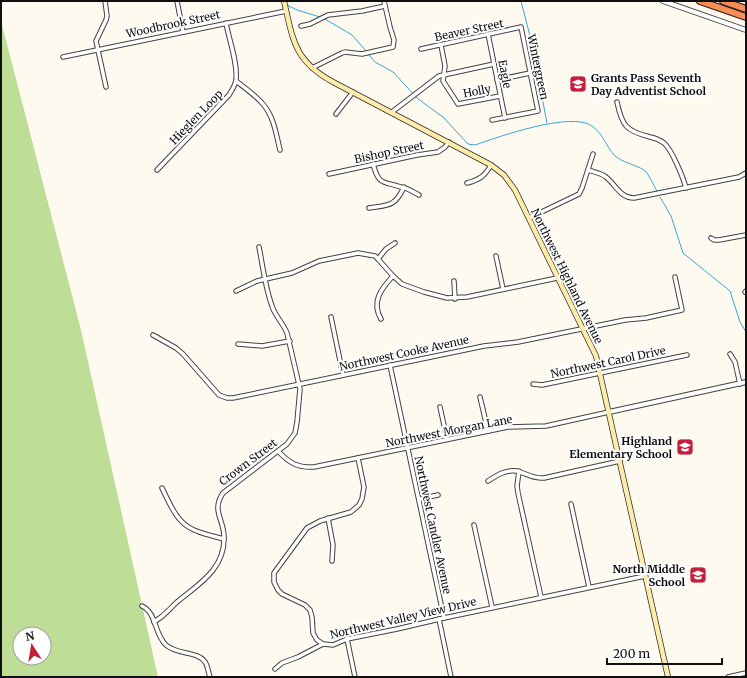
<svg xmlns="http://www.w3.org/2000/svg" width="747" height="678" font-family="Merriweather,serif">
	<rect width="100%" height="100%" fill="#fffaf0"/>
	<path fill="#bedd96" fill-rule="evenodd" d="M 1,21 L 81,330 L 158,677 L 1,677 ZM 20,634 L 44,634 L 44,658 L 20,658 Z"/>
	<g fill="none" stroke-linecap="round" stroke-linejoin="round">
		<g stroke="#37a6d3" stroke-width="1">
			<polyline points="279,1 283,3"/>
			<polyline points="521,1 531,40 547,123"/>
			<polyline points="287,5 297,10 320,17"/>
			<polyline points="325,19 352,35 367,52"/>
			<path d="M 369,55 L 375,62 L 393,72 L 418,99 L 443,117 L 468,144 L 475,145 C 498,137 571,111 592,126 C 604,135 606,146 614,155 C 621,162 636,165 644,170 C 649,174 653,185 657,191"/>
			<polyline points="660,197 671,216 683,253 730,291 740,322 746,332"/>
		</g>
		<g stroke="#424242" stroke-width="5.5">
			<g id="minor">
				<polyline points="105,1 107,16 106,20 96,41 106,87"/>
				<polyline points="177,1 183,32"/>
				<polyline points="301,26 310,24 328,15 362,11 385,6"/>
				<polyline points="488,34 505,118"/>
				<polyline points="441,45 445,66 443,81 458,104 500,96"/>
				<polyline points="421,49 521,27 538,111 492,120"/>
				<polyline points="63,57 286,11"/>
				<polyline points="312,68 342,53 345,52 362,54 393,47 394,40 390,27 384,1"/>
				<polyline points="497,80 530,73"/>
				<path d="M 236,81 C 245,88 255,95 262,103 C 274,116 276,134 280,150"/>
				<path d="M 617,102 C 622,126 626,131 650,137 C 655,138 660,140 664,143 C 672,150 683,177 686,188"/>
				<polyline points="392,112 439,76 494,64"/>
				<polyline points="336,114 353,92"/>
				<path d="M 373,164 C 379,186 383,181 401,187 C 408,188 413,192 419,195"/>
				<path d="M 157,170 L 229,95 C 232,90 235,86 236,80 C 238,63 229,40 226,23"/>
				<path d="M 588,170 C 594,172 601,173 606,177 C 616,185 620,198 634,198 L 739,177 L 746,173"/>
				<polyline points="329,174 417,155 438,152 445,147 449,142"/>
				<path d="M 467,183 C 479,180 485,176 491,165"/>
				<path d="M 369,208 C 388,205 395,207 404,187"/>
				<polyline points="529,218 579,194 582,188 593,154"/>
				<polyline points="711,238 714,240 719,240 746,235"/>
				<polyline points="496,256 503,289"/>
				<polyline points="378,259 386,249 395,243"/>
				<polyline points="454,281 455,299"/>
				<polyline points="236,291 257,281 292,273 319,261 358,253 375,256 378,259 393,276 402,284 424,292 447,298 467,297 557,278"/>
				<polyline points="745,292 746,291"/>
				<polyline points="331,317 343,375"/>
				<path d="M 381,319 C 371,302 381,289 393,276"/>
				<polyline points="153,335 176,348 183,354 219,395 227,398 233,398 484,346 518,342 625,320 646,318 682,310 675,277"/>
				<polyline points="238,344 262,346 290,341"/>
				<polyline points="730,354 735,362 740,384"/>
				<polyline points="390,365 444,618"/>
				<polyline points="533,384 542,385 687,355"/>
				<polyline points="480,397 488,431"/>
				<polyline points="440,407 447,439"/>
				<path d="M 278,451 C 289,463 298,468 314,467 L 508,427 L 546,426 L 609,412"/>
				<polyline points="358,458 364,487 362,499 359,505 351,512 320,521 307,528 274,573 274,582 278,590 282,594 305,605 310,610 312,617 313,633 317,640 323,644 333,645 347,639 397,629 444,618 645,576"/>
				<polyline points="519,471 517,486 518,493 541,597"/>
				<path d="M 488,481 C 497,475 508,468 520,472 C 529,475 535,479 544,478 L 620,461"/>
				<path d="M 162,488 C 180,526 183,529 224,539"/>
				<polyline points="419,499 438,495"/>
				<polyline points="571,504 589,587"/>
				<polyline points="328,518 333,545 332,561"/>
				<polyline points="474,525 492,607"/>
				<path d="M 142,606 C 157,613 154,634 166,645 C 177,655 198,651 205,662 C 208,666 208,672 210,677"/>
				<polyline points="439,619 451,677"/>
				<path d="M 154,622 C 166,615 168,610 177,602 C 199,584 225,569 224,537 C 224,519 211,511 223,493 L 287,444 L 295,433 L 297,422 L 300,389 L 287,333 C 283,323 275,316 272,306 C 265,287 263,267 259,247"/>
				<polyline points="347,639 355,677"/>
				<polyline points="275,669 282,663 298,657 323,644"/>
				<polyline points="728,677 746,673"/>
			</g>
		</g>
		<g stroke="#424242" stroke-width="6">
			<g id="tertiary">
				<polyline points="663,1 746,30"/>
				<polyline points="609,412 746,382"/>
			</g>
		</g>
		<g stroke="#313131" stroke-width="6">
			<path id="secondary" d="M 284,1 C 293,40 294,61 333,82 L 491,165 L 504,175 L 515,190 L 596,356 L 668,677"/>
		</g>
		<g stroke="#202020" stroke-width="8">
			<g id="motorway">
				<polyline points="700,1 746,17"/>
				<polyline points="723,1 746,9"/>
			</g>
		</g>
		<use href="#minor" stroke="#fff" stroke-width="3.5"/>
		<use href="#tertiary" stroke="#fff" stroke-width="4"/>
		<use href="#secondary" stroke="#ffecab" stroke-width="4.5"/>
		<use href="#motorway" stroke="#fa8d54" stroke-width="6"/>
	</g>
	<defs>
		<g id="school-square" transform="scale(0.9)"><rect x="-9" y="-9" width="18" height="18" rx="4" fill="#c5203b" stroke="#fff"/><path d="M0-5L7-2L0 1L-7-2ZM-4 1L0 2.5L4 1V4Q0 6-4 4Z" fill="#fff"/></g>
	</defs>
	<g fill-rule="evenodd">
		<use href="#school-square" x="578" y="84"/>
		<use href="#school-square" x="685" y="447"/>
		<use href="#school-square" x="698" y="575"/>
	</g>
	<g text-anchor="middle" stroke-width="4" stroke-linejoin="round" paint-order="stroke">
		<g font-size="11" fill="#0f0f0f" stroke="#fff">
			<text transform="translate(173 24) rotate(-12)" y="4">Woodbrook Street</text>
			<text transform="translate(469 30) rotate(-12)" y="4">Beaver Street</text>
			<text transform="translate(538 67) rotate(78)" y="4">Wintergreen</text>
			<text transform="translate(505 74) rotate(79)" y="4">Eagle</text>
			<text transform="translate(477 91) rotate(-11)" y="4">Holly</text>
			<text transform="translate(196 117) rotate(-46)" y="4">Hieglen Loop</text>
			<text transform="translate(389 152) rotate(-12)" y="4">Bishop Street</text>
			<text transform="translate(567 276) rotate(64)" y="4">Northwest Highland Avenue</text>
			<text transform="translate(404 353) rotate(-12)" y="4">Northwest Cooke Avenue</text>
			<text transform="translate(608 362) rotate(-12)" y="4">Northwest Carol Drive</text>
			<text transform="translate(449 431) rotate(-11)" y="4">Northwest Morgan Lane</text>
			<text transform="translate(248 462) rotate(-37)" y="4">Crown Street</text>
			<text transform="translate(433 525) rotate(78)" y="4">Northwest Candler Avenue</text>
			<text transform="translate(403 618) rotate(-13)" y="4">Northwest Valley View Drive</text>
		</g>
		<g font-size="11" font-weight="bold" fill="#0f0f0f" stroke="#fff" text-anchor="end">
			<text x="591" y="82" text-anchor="start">Grants Pass Seventh<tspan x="591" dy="13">Day Adventist School</tspan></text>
			<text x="672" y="445">Highland<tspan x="672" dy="13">Elementary School</tspan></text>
			<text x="685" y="573">North Middle<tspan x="685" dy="13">School</tspan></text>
		</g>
	</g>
	<rect width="747" height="678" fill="none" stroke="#0f0f0f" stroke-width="4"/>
	<g transform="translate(32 646) rotate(348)"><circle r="19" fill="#ffffff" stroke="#9f9f9f"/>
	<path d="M0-3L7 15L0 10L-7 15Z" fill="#c5203b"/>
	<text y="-6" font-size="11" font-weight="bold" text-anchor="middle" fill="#0f0f0f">N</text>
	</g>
	<path d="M607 658v6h115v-6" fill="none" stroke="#0f0f0f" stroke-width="2"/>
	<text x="613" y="658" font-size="12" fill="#0f0f0f" stroke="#ffffff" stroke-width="3" paint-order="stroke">200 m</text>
</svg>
